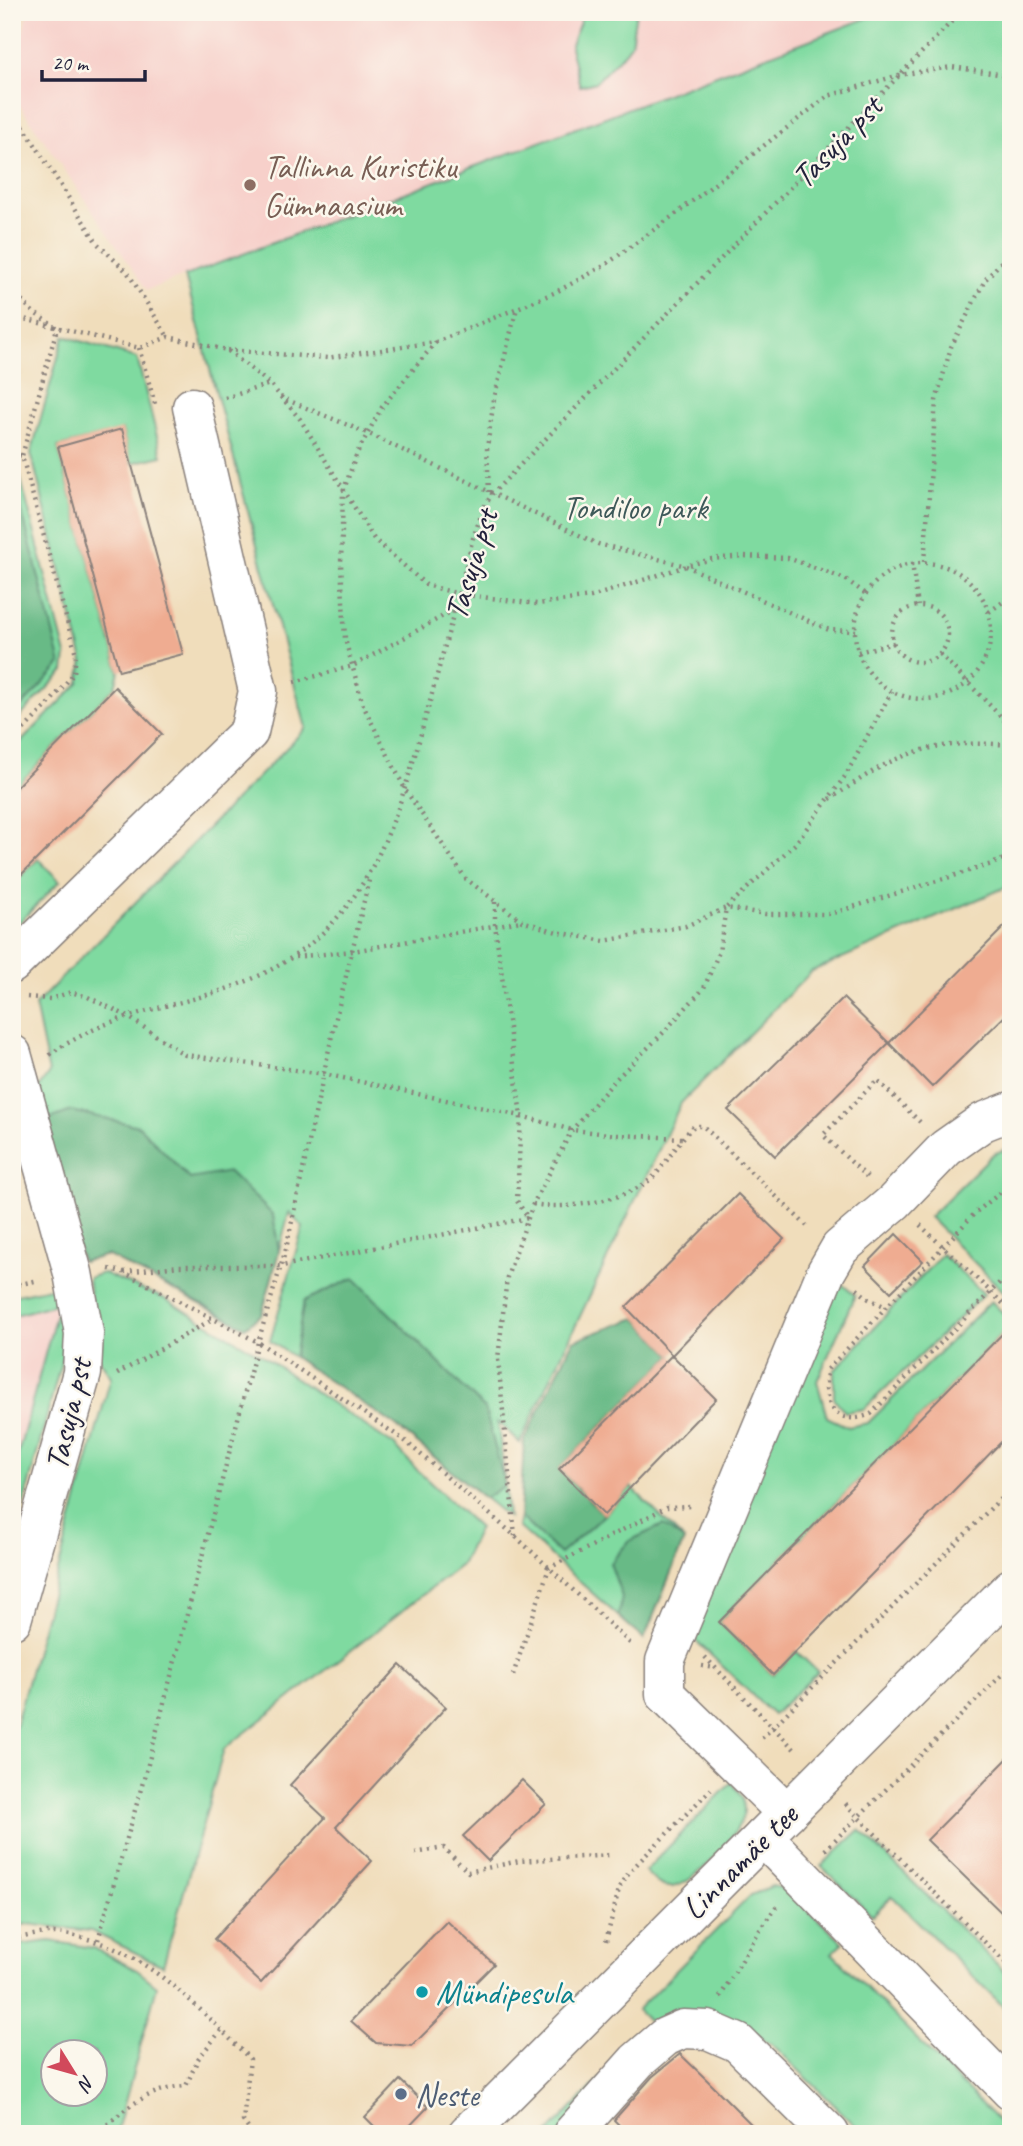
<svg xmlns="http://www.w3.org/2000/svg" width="1023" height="2146" font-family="Caveat,sans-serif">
	<rect width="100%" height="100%" fill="#fbf7ec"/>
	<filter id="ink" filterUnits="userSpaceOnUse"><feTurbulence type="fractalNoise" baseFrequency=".0143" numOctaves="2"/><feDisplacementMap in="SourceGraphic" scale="14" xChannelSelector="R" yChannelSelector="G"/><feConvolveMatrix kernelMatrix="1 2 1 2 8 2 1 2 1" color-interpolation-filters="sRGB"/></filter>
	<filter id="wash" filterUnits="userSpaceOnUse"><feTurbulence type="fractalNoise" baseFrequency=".00686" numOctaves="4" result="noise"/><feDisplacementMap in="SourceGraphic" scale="28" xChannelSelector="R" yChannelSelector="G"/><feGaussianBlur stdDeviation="1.57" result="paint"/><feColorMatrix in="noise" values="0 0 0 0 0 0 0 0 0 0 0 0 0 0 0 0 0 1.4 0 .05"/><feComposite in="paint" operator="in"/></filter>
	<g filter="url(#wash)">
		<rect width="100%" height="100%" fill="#f0ddbb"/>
		<g fill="#f7d0ca">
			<polygon points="28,12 883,12 147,290 12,94 12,72"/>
			<polygon points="59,1303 12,1476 12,1316"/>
		</g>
		<g fill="#7fdaa0" stroke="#507e6e" stroke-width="2" fill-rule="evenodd">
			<polygon points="584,12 636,12 631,44 626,51 596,82 580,86 570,47"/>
			<polygon points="883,12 1011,12 1011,885 812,971 681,1103 520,1443 498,1422 508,1517 395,1425 270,1341 303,1227 289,1213 262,1314 245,1327 107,1255 82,1262 34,1094 49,1073 35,1005 306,728 185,276"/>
			<polygon points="64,336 137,358 162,456 131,463 122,430 58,447 119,671 115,687 12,791 12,751 79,683 83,661 31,453"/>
			<polygon points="12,463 17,464 66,655 64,671 12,725"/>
			<polygon points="38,859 60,881 12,930 12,885"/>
			<polygon points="1011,1147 1011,1299 929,1217 993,1154"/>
			<polygon points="942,1254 984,1294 864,1409 845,1412 834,1398 834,1371"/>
			<polygon points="103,1273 163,1298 263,1356 395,1446 419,1472 479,1528 461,1565 224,1749 163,1966 91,1931 27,1924 12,1928 12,1738 111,1377 96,1354 88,1278"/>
			<polygon points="838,1281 855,1295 817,1381 827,1417 848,1427 868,1423 991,1301 1011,1321 1011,1340 1003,1333 719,1622 773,1675 796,1651 818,1672 773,1715 689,1634"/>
			<polygon points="59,1286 62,1299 63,1355 12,1548 12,1476 59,1303 12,1316 12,1296"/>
			<polygon points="631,1487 684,1540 644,1639 518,1527 520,1517 560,1554 604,1515"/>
			<path d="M 732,1782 C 738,1792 745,1799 744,1811 C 742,1833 693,1886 672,1887 C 659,1888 653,1879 645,1871 Z"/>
			<polygon points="860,1830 1011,1978 1011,2014 892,1896 872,1916 821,1866"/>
			<polygon points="772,1886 786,1889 843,1943 832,1953 1011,2134 864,2134 772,2044 736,2023 710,2018 561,2134 547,2134 652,2025 637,2010 751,1895"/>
			<path d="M 50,1941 L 94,1948 L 137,1970 L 157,1986 L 116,2134 L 12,2134 L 12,1946 ZM 52,2052 L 94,2052 L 94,2094 L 52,2094 Z"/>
		</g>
		<g fill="#67ba86" stroke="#446e60" stroke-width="2">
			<polygon points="12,472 61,664 12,717 12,662 21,653 12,626"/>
			<polygon points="71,1111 139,1126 190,1179 229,1172 273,1215 279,1251 262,1314 245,1327 107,1255 82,1262 42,1122"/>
			<polygon points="354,1278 485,1409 505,1485 485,1498 395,1425 294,1357 304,1301"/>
			<polygon points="636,1318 672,1355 559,1469 604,1515 560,1554 520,1517 524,1441 573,1341"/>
			<polygon points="663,1525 684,1540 644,1639 618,1616 622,1597 610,1563 629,1541"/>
		</g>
		<g id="blocks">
			<g fill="#efac91">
				<polygon points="122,429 183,654 119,671 58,447"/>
				<polygon points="115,687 162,734 12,884 12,791"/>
				<polygon points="1011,920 1011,1010 932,1087 889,1043"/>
				<polygon points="843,998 889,1043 775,1156 728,1110"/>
				<polygon points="738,1194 784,1239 672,1355 626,1307"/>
				<polygon points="896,1234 923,1261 891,1292 865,1266"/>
				<polygon points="1011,1325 1011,1432 773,1675 719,1622"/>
				<polygon points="672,1355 716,1399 604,1515 559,1469"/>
				<polygon points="400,1665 446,1707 336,1827 372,1861 261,1983 214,1939 325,1818 290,1785"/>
				<polygon points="1011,1755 1011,1922 927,1840"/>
				<polygon points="522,1780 546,1804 488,1861 463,1836"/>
				<polygon points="447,1921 494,1964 412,2046 376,2043 351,2021"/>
				<polygon points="680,2054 707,2080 761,2134 628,2134 614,2120 652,2077"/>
				<polygon points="400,2080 428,2107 402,2134 382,2134 365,2117"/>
			</g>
		</g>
	</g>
	<g filter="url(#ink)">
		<use href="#blocks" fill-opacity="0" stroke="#89807b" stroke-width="2"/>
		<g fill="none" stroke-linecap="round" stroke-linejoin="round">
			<g stroke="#89807b" stroke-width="41">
				<g id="minor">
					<polyline points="12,964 249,732 258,691 192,407"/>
					<polyline points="12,1054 73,1273 84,1333 82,1373 12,1620"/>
					<polyline points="787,1813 665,1694 665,1661 826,1272 840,1248 894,1202 946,1148 983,1122 1011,1111"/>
					<polyline points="763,1837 1011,2091"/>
					<polyline points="467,2134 1011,1588"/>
					<polyline points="572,2134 637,2061 665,2037 683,2029 708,2030 738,2043 830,2134"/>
				</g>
			</g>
			<g stroke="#89807b" stroke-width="4.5" stroke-dasharray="2 5" stroke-linecap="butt">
				<polyline points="12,108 97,243 128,273 168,337"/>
				<polyline points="12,290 33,312 57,328 22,456 76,654 74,673 48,705 12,741"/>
				<polyline points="12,316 139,348 168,337 227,350 270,384 300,419 374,539 426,585 459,594 537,604 591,597 686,566 712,559 743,556 788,558 845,579 866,594"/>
				<polyline points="436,342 382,407 357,453 343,492 341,564 345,639 363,705 406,791 466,879 522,921 557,932 604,941 686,926 726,908 765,914 830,914 992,864 1011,856"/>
				<polyline points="139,348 155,404"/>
				<polyline points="227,350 327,358 436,342 556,292 604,266 677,213 828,96 899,75 952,67 1011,76"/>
				<polyline points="280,397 367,433 598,544 686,566 829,630 856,631"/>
				<polyline points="225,398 270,384"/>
				<polyline points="12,454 22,456"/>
				<polyline points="489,492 487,448 494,399 517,308"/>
				<polyline points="924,562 936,401 951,347 985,280 1011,251"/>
				<polyline points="912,563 918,606"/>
				<circle cx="923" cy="631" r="68"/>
				<circle cx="920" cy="634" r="28"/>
				<polyline points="989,612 1011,596"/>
				<polyline points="858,652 894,643"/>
				<polyline points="940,654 1011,727"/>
				<polyline points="294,682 353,666 454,610"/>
				<polyline points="1006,724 1011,717"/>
				<path d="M 830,799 C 852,785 875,768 899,758 C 934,743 974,742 1011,745"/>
				<polyline points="295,957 353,951 521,921"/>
				<polyline points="27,997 50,999 71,992 88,997 127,1016 185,1055 324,1074 521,1116 572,1130 618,1135 682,1138"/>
				<path d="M 50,1055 C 58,1048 68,1043 77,1038 C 128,1009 188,1005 242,983 C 365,935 395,829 427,712 C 443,654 458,596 473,538 L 484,507 L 492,494 L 961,12"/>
				<polyline points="867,1177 823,1135 877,1080 922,1124"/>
				<path d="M 1011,1184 L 975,1213 L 828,1369 C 820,1401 835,1429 871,1414 L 1011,1271"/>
				<path d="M 533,1204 C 566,1211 634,1200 657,1173 C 670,1158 679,1140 694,1126 L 703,1126 L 809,1228"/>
				<polyline points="920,1225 1011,1311"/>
				<polyline points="109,1269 123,1272 258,1342 404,1440 515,1536 632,1645"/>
				<polyline points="124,1272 179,1266 282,1266 528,1218 517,1201 521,1116 495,925 495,901"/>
				<polyline points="12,1286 39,1280"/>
				<polyline points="857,1289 869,1299 886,1307"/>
				<polyline points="117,1374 213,1319"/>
				<polyline points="515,1536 498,1359 507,1277 533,1204 572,1130 616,1079 662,1034 704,988 719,952 726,908 795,844 846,775 892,691"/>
				<polyline points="705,1657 796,1751"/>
				<polyline points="702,1666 715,1668"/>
				<polyline points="1011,1666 858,1817 1011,1968"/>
				<polyline points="513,1675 549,1568 667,1507 691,1506"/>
				<polyline points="762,1738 1011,1488"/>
				<polyline points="825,1850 858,1817 845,1803"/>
				<polyline points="415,1853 444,1848 468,1872 519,1861 612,1855"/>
				<path d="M 12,1939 C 26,1937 42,1932 55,1933 C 138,1940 195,2004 250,2059 L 243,2121 L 252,2134"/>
				<polyline points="98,1940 147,1768 258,1342 286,1249 334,1026 370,876"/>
				<polyline points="606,1941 619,1889 629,1872 711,1789"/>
				<polyline points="720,1997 761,1928 778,1904"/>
				<path d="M 97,2134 C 125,2108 147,2089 186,2086 L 198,2059 L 222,2029"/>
			</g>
			<use href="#minor" stroke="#fff" stroke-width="38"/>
		</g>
	</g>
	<circle fill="#8d6e63" stroke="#fbf7ec" stroke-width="2.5" cx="250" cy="185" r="7"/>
	<circle fill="#0f9aa8" stroke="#fbf7ec" stroke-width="2.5" cx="422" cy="1992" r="7"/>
	<circle fill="#5c6f8a" stroke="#fbf7ec" stroke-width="2.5" cx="401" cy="2094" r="7"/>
	<g text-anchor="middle" stroke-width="5" stroke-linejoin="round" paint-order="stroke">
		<g font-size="33" fill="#22223b" stroke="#fbf7ec">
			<text transform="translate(836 141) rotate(-46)" y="12">Tasuja pst</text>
			<text transform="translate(470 564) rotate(-73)" y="12">Tasuja pst</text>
			<text transform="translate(67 1414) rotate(-77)" y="12">Tasuja pst</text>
			<text transform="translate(739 1861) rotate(-45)" y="12">Linnamäe tee</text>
		</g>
		<g font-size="33" fill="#785e54" stroke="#fbf7ec" text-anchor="start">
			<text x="264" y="178">Tallinna Kuristiku<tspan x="264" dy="38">Gümnaasium</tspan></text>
		</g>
		<g font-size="33" fill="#3e5959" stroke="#fbf7ec">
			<text x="635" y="519">Tondiloo park</text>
		</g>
		<g font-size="33" fill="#0d838f" stroke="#fbf7ec" text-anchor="start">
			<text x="436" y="2004">Mündipesula</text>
		</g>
		<g font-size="33" fill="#4e5e75" stroke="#fbf7ec" text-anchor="start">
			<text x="415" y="2106">Neste</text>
		</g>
	</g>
	<rect width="1023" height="2146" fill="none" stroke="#fbf7ec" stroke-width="42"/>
	<g transform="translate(74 2073) rotate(127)"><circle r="33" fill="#fbf7ec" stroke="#a4a2a5" stroke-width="2"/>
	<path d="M0-5L12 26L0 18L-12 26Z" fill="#d1495b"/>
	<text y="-10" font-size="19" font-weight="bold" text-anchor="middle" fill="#22223b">N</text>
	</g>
	<path d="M42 70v10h103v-10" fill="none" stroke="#22223b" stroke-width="3.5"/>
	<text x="52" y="70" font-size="21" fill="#22223b" stroke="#fbf7ec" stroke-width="5" paint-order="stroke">20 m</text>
</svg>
